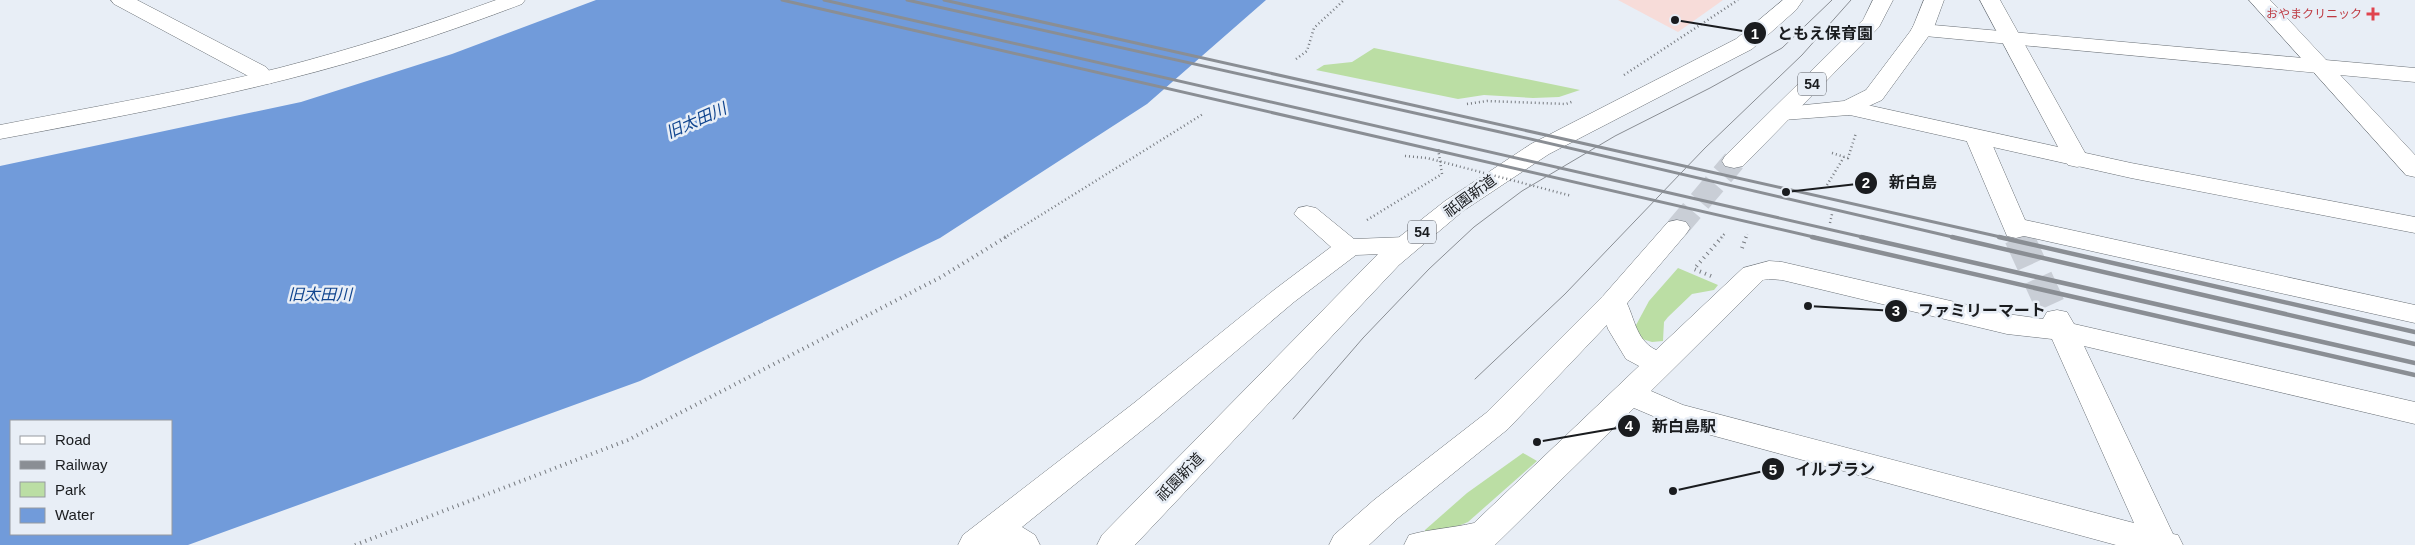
<svg xmlns="http://www.w3.org/2000/svg" width="2415" height="545" font-family="Helvetica,'Noto Sans JP',sans-serif">
	<rect width="100%" height="100%" fill="#e8eef6"/>
	<polygon fill="#f7dcd9" points="1618,0 1723,0 1678,32"/>
	<g fill="#bbdea4">
		<polygon points="1374,48 1580,90 1559,97 1533,98 1484,95 1458,99 1316,70 1324,65 1352,62"/>
		<polygon points="1678,268 1718,285 1714,290 1692,294 1668,317 1664,322 1663,341 1652,342 1642,339 1635,327 1649,301"/>
		<polygon points="1523,453 1537,461 1468,522 1451,529 1425,533 1425,530 1467,493"/>
	</g>
	<path fill="#719bda" fill-rule="evenodd" d="M 596,0 L 1266,0 L 1147,104 L 940,238 L 640,381 L 188,545 L 0,545 L 0,166 L 301,102 L 452,54 ZM 11,421 L 171,421 L 171,534 L 11,534 Z"/>
	<g fill="none" stroke-linecap="round" stroke-linejoin="round">
		<polyline stroke="#c9ced6" stroke-width="23" stroke-dasharray="23 12" stroke-linecap="butt" points="2016,230 2020,238"/>
		<polyline stroke="#c9ced6" stroke-width="30" stroke-dasharray="30 15" stroke-linecap="butt" points="2019,237 2056,318"/>
		<polyline stroke="#c9ced6" stroke-width="23" stroke-dasharray="23 12" stroke-linecap="butt" points="1677,228 1734,161"/>
		<g stroke="#6b7177" stroke-width="1">
			<g id="minor">
				<path d="M 111,0 L 137,0 L 266,67 L 275,78 L 272,83 C 262,85 257,84 250,77 L 114,4 Z"/>
				<polygon points="1924,0 1944,0 1933,30 1882,100 1849,115 1783,120 1775,118 1771,113 1775,108 1844,101 1866,90 1912,29"/>
				<polygon points="1980,0 2000,0 2089,160 2086,165 2077,167 2068,165 2065,160"/>
				<polygon points="2249,0 2270,0 2415,155 2415,177 2406,175"/>
				<polygon points="1977,130 1985,132 1989,137 2025,220 2415,305 2415,323 2024,236 2016,238 2007,236 1965,137 1969,132"/>
				<polygon points="1307,206 1316,208 1354,239 1406,237 1415,239 1419,245 1415,251 1406,253 1356,255 1294,302 1156,419 1022,527 1035,535 1040,545 958,545 963,535 1134,403 1274,290 1331,247 1294,214 1298,208"/>
				<path d="M 1769,261 L 1782,262 L 2007,314 L 2043,319 L 2047,312 L 2057,310 L 2067,312 L 2074,324 L 2415,402 L 2415,424 L 2084,346 L 2173,534 L 2178,535 L 2183,545 L 2116,545 L 1674,425 L 1634,408 L 1495,545 L 1404,545 L 1409,535 C 1430,529 1452,528 1474,523 L 1639,366 L 1626,359 L 1608,329 L 1599,302 L 1603,296 L 1613,293 L 1623,296 C 1635,315 1634,339 1656,350 L 1743,268 ZM 1769,279 L 1782,280 L 2007,334 L 2052,339 L 2134,523 L 1683,405 L 1651,391 L 1763,280 Z"/>
			</g>
		</g>
		<g stroke="#6b7177" stroke-width="1">
			<g id="tertiary">
				<path d="M 496,0 L 525,0 L 522,4 C 446,33 368,59 288,79 C 193,103 97,121 0,139 L 0,125 C 93,107 187,91 279,68 C 352,49 425,26 496,0 Z"/>
				<polygon points="1922,24 2415,68 2415,82 1914,35 1911,30 1914,25"/>
				<polygon points="1849,101 2131,163 2415,217 2415,233 2131,178 1841,113 1837,108 1841,103"/>
			</g>
		</g>
		<g stroke="#6b7177" stroke-width="1">
			<g id="trunk">
				<polygon points="1783,0 1803,0 1796,10 1752,49 1549,154 1463,211 1399,265 1135,545 1097,545 1102,535 1379,253 1445,201 1531,144 1736,39"/>
				<polygon points="1873,0 1893,0 1879,27 1743,166 1734,168 1725,166 1722,161 1725,156 1863,20"/>
				<polygon points="1677,220 1686,222 1690,228 1686,234 1623,308 1508,429 1398,518 1369,545 1329,545 1334,535 1374,500 1486,413 1603,296 1668,222"/>
			</g>
		</g>
		<g stroke="#777b80" stroke-width="2.5" stroke-dasharray="1 3" stroke-linecap="butt">
			<polyline points="1296,59 1307,51 1314,28 1344,0"/>
			<polyline points="1624,75 1738,0"/>
			<polyline points="1467,104 1487,101 1566,104 1574,101"/>
			<polyline points="1832,153 1848,158 1856,133"/>
			<polyline points="1827,185 1844,157"/>
			<polyline points="1367,220 1442,174 1438,148"/>
			<polyline points="1830,223 1832,214"/>
			<polyline points="1004,238 1203,114"/>
			<polyline points="1721,238 1726,232"/>
			<polyline points="1746,238 1747,234"/>
		</g>
		<g stroke="#777b80" stroke-width="4" stroke-dasharray="1 4.5" stroke-linecap="butt">
			<polyline points="1742,248 1746,237"/>
			<polyline points="1711,276 1694,269 1722,237"/>
			<polyline points="355,545 628,440 941,277 1006,237"/>
		</g>
		<use href="#minor" fill="#fff" fill-rule="evenodd"/>
		<use href="#tertiary" fill="#fff" fill-rule="evenodd"/>
		<use href="#trunk" fill="#fff" fill-rule="evenodd"/>
		<g stroke="#8a8e94" stroke-width="1">
			<polyline points="1475,379 1565,294 1705,148 1802,55 1851,0"/>
			<polyline points="1293,419 1363,338 1429,269 1474,227 1522,191 1615,136 1710,88 1782,48 1832,0"/>
		</g>
		<g stroke="#8a8e94" stroke-width="3">
			<polyline points="782,0 1818,238"/>
			<polyline points="824,0 1867,238"/>
			<polyline points="907,0 1500,132 1957,238"/>
			<polyline points="944,0 2005,238"/>
		</g>
		<g stroke="#8a8e94" stroke-width="4.5">
			<polyline points="1812,237 2415,375"/>
			<polyline points="1861,237 2415,363"/>
			<polyline points="1952,237 2415,344"/>
			<polyline points="1999,237 2415,332"/>
		</g>
		<polyline stroke="#777b80" stroke-width="2.5" stroke-dasharray="1 3" stroke-linecap="butt" points="1405,156 1427,158 1572,196"/>
	</g>
	<path fill="#e0444e" stroke="#e8eef6" stroke-width="2" d="M2370.5 6.5h5v5h5v5h-5v5h-5v-5h-5v-5h5z"/>
	<g text-anchor="middle" stroke-width="5" stroke-linejoin="round" paint-order="stroke">
		<g font-size="12" fill="#be3a42" stroke="#e8eef6" text-anchor="end">
			<text x="2362" y="18">おやまクリニック</text>
		</g>
		<g fill="#e8eef6" stroke="#585b60" stroke-width="1">
			<rect x="1798" y="72.5" width="28" height="23" rx="4"/>
			<rect x="1408" y="220.5" width="28" height="23" rx="4"/>
		</g>
		<g font-size="14" font-weight="bold" fill="#1a1c1f">
			<text x="1812" y="89">54</text>
			<text x="1422" y="237">54</text>
		</g>
		<g font-size="15" fill="#1a1c1f" stroke="#e8eef6">
			<text transform="translate(1470 196) rotate(-36)" y="5">祇園新道</text>
			<text transform="translate(1180 477) rotate(-46)" y="5">祇園新道</text>
		</g>
		<g font-size="16" font-style="italic" fill="#10458f" stroke="#e8eef6">
			<text transform="translate(696 120) rotate(-24)" y="6">旧太田川</text>
			<text x="320" y="300">旧太田川</text>
		</g>
	</g>
	<path fill="none" stroke="#1a1c1f" stroke-width="2" d="M1675 20L1755 33M1786 192L1866 183M1808 306L1896 311M1537 442L1629 426M1673 491L1773 469"/>
	<g fill="#1a1c1f" stroke="#e8eef6" stroke-width="2">
		<circle cx="1675" cy="20" r="5"/>
		<circle cx="1786" cy="192" r="5"/>
		<circle cx="1808" cy="306" r="5"/>
		<circle cx="1537" cy="442" r="5"/>
		<circle cx="1673" cy="491" r="5"/>
		<circle cx="1755" cy="33" r="12"/>
		<circle cx="1866" cy="183" r="12"/>
		<circle cx="1896" cy="311" r="12"/>
		<circle cx="1629" cy="426" r="12"/>
		<circle cx="1773" cy="469" r="12"/>
	</g>
	<g font-size="15" text-anchor="middle" font-weight="bold" fill="#fff">
		<text x="1755" y="39">1</text>
		<text x="1866" y="188">2</text>
		<text x="1896" y="316">3</text>
		<text x="1629" y="431">4</text>
		<text x="1773" y="475">5</text>
	</g>
	<g font-size="16" text-anchor="middle" font-weight="bold" fill="#1a1c1f" stroke="#e8eef6" stroke-width="5" stroke-linejoin="round" paint-order="stroke">
		<text x="1825" y="39">ともえ保育園</text>
		<text x="1913" y="188">新白島</text>
		<text x="1982" y="316">ファミリーマート</text>
		<text x="1684" y="432">新白島駅</text>
		<text x="1835" y="475">イルブラン</text>
	</g>
	<rect x="10" y="420" width="162" height="115" fill="#e8eef6" stroke="#969aa0"/>
	<rect x="20" y="436" width="25" height="8" fill="#ffffff" stroke="#969aa0"/>
	<text x="55" y="445" font-size="15" fill="#1a1c1f">Road</text>
	<rect x="20" y="461" width="25" height="8" fill="#8a8e94" stroke="#969aa0"/>
	<text x="55" y="470" font-size="15" fill="#1a1c1f">Railway</text>
	<rect x="20" y="482" width="25" height="15" fill="#bbdea4" stroke="#969aa0"/>
	<text x="55" y="495" font-size="15" fill="#1a1c1f">Park</text>
	<rect x="20" y="508" width="25" height="15" fill="#719bda" stroke="#969aa0"/>
	<text x="55" y="520" font-size="15" fill="#1a1c1f">Water</text>
</svg>
